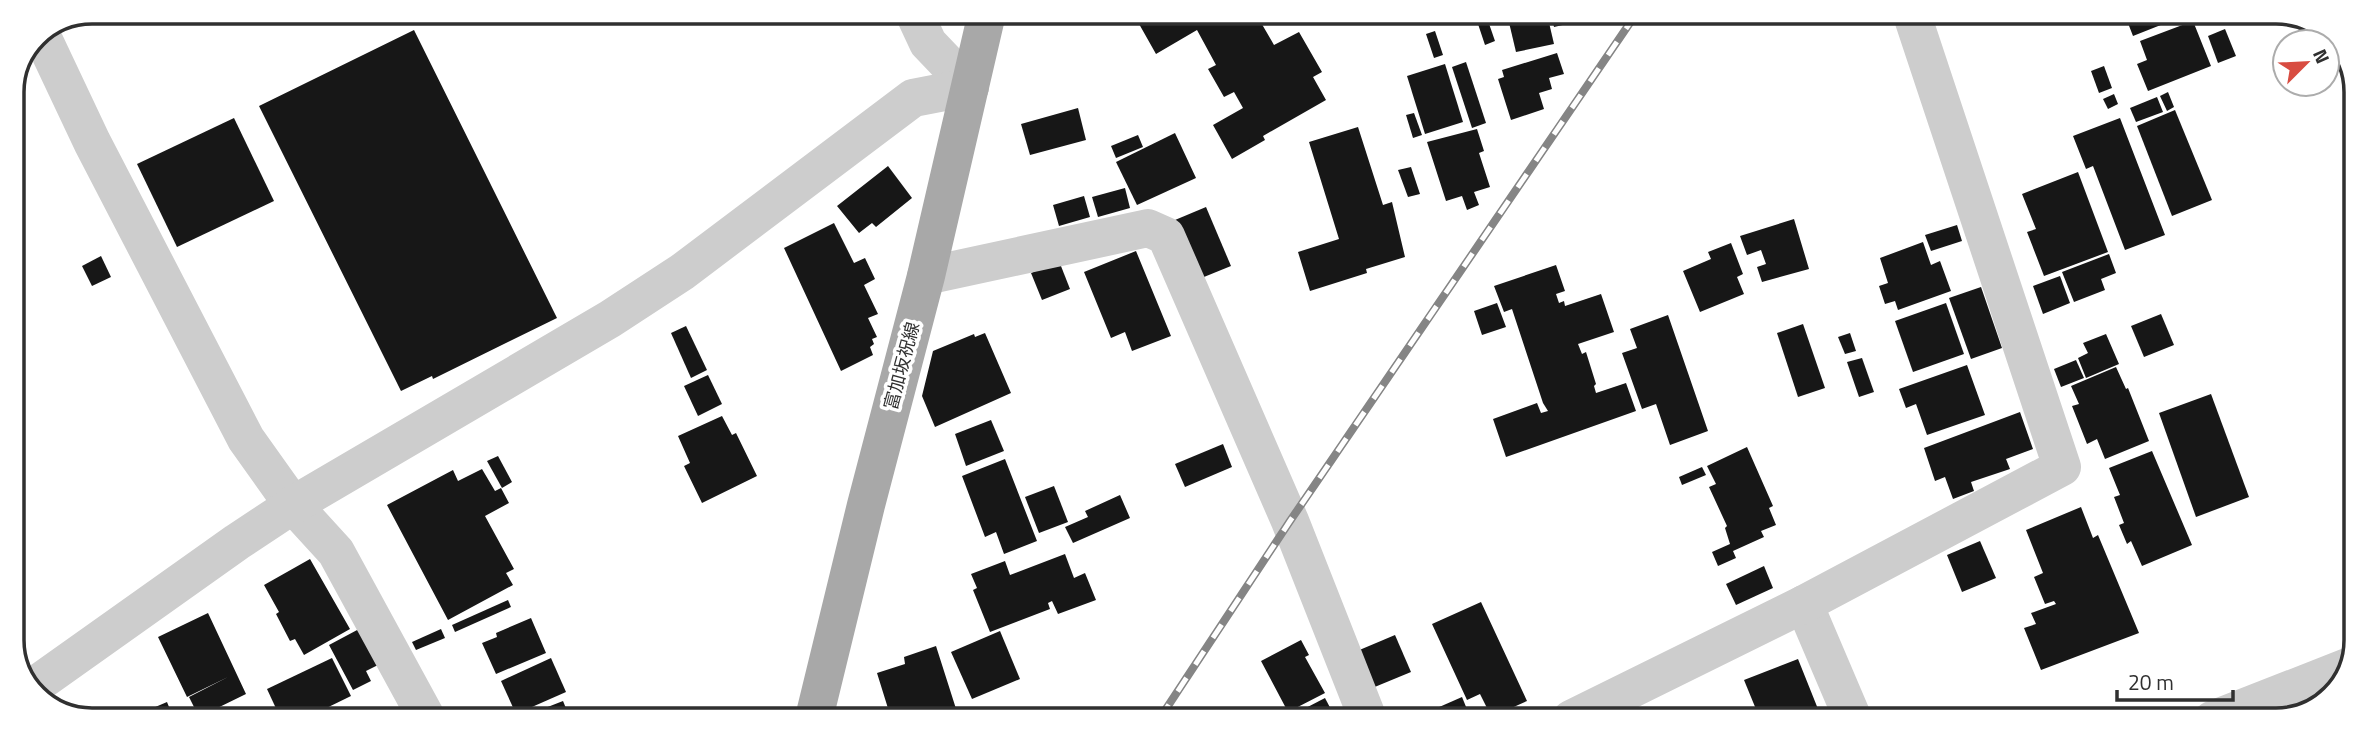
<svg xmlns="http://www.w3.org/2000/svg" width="2369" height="732" font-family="'Titillium Web','Noto Sans JP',sans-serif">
	<rect width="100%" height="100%" fill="#fff"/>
	<g fill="#171717">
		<polygon points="1137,14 1256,14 1274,45 1299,32 1322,72 1313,77 1326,100 1263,136 1265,140 1232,159 1213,125 1243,108 1234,92 1224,97 1208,69 1216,65 1197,30 1156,54 1134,15"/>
		<polygon points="1507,14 1547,14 1554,44 1516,52"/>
		<polygon points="1551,14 1606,14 1606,15 1554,27"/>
		<polygon points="1486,15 1495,41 1485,45 1476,18"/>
		<polygon points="2119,15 2186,15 2133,36 2126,18 2121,21"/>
		<polygon points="2193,21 2211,66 2148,91 2137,64 2147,60 2140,41"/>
		<polygon points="2225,29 2236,56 2218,63 2208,36"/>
		<polygon points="414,30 557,318 433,379 432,376 401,391 259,106"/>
		<polygon points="1435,31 1443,55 1434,58 1426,34"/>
		<polygon points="1557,53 1564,74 1549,78 1552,89 1539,93 1544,109 1511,120 1498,79 1504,77 1502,70"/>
		<polygon points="1466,62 1486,123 1472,128 1452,67"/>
		<polygon points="1445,64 1463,122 1425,134 1407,76"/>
		<polygon points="2104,66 2112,88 2099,93 2091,71"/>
		<polygon points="2168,92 2174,107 2167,111 2160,96"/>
		<polygon points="2114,94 2118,104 2108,109 2103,99"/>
		<polygon points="2157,97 2163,112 2136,122 2130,108"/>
		<polygon points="1078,108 1086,140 1030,155 1021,124"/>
		<polygon points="2175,110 2212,200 2172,216 2137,126"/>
		<polygon points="1414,113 1422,135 1413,138 1406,115"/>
		<polygon points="234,118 274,201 177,247 137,164"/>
		<polygon points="2120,118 2165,235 2125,250 2093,166 2086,169 2073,136"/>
		<polygon points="1358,127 1383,205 1392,202 1405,257 1366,269 1367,273 1310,291 1298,252 1339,239 1309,142"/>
		<polygon points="1477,129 1484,151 1479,153 1490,187 1474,192 1479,205 1467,210 1462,196 1446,201 1427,142"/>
		<polygon points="1175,133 1196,178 1137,205 1116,162"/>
		<polygon points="1138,135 1143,147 1116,158 1111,146"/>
		<polygon points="888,166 912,198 876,227 872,223 859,233 837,206"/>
		<polygon points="1411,167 1420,194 1408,197 1398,170"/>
		<polygon points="2078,172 2108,252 2044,276 2027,232 2036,229 2022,194"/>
		<polygon points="1125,188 1130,208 1098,217 1092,197"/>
		<polygon points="1084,196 1090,217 1059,226 1053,205"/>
		<polygon points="1206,207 1231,266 1199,279 1175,220"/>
		<polygon points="1794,219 1809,269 1762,282 1757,267 1766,264 1761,250 1747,255 1740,236"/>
		<polygon points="834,223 854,263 865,258 875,279 864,285 878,314 868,318 877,337 872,339 874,344 870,347 873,355 841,371 784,248"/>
		<polygon points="1957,225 1962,241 1931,251 1925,235"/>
		<polygon points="1923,242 1931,265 1940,261 1951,291 1898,310 1895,301 1885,304 1879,286 1888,283 1880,258"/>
		<polygon points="1731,243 1743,274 1737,277 1744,294 1700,312 1683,271 1711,259 1708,252"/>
		<polygon points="1136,251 1171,336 1132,351 1125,332 1111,338 1084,272"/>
		<polygon points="2109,254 2116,273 2101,279 2105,290 2074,302 2062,272"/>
		<polygon points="101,256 111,277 92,286 82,266"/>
		<polygon points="1059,261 1070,289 1042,300 1031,273"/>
		<polygon points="1556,265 1565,291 1556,294 1559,303 1564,301 1565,306 1601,294 1614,332 1578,344 1582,354 1586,352 1596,384 1594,386 1596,393 1626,383 1636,411 1506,457 1493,419 1537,403 1541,413 1548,411 1543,403 1512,309 1504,312 1494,286"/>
		<polygon points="2060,276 2070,303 2043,314 2033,286"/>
		<polygon points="1981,287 2002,348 1971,359 1949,298"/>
		<polygon points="1497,303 1506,327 1482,335 1474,311"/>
		<polygon points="1946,303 1964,354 1913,372 1895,321"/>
		<polygon points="2161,314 2174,345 2144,357 2131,326"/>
		<polygon points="1668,315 1708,431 1670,445 1656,404 1642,409 1622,353 1637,348 1630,329"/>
		<polygon points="1803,324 1825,388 1798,397 1777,333"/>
		<polygon points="686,326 707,370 691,378 671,333"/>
		<polygon points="985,333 1011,393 935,427 922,396 933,351 974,334 975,337"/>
		<polygon points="1850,333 1856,351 1845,354 1838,337"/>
		<polygon points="2106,334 2119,364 2086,378 2078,358 2088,353 2083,343"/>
		<polygon points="1862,358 1874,392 1859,397 1847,362"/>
		<polygon points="2076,360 2084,378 2061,387 2054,369"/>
		<polygon points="1967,365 1985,415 1927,435 1916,404 1906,408 1899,389"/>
		<polygon points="2116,367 2126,389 2128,388 2149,441 2105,459 2097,439 2087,444 2072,406 2079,404 2071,386"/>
		<polygon points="708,375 722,404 698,416 684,386"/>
		<polygon points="2211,394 2249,497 2196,517 2159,413"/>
		<polygon points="2020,412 2033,449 2006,459 2010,469 1971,482 1974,491 1953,499 1945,477 1935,481 1924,448"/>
		<polygon points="722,416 732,435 736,433 757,476 702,503 684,466 690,463 678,436"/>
		<polygon points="991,420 1004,451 966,466 955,434"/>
		<polygon points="1223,444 1232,467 1185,487 1175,464"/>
		<polygon points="1747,447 1773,506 1769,508 1776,525 1761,531 1764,537 1733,551 1736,558 1718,566 1712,552 1730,544 1725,528 1727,526 1709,487 1716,484 1707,466"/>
		<polygon points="2152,451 2192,545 2142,566 2131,541 2127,544 2119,525 2124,523 2114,497 2120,495 2109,468"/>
		<polygon points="498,456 512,482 502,488 487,461"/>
		<polygon points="1005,459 1037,541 1004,554 996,532 985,537 962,476"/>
		<polygon points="1702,467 1706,475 1682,485 1679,477"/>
		<polygon points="482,469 495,491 501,488 509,503 485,516 514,569 506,573 513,585 448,620 387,505 453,470 458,481"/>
		<polygon points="1054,486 1068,522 1039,533 1025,497"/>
		<polygon points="1120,495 1130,518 1073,543 1065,527 1088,517 1085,511"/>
		<polygon points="2081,507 2093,538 2098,535 2139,633 2041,670 2024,628 2036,624 2031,613 2056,604 2054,601 2045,604 2034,577 2043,573 2026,530"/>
		<polygon points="1980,541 1996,578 1962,592 1947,555"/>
		<polygon points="1065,554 1074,578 1085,573 1096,600 1058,614 1052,601 1048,603 1050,609 990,632 973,590 977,588 971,574 1005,561 1010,575"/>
		<polygon points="310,559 350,629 304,655 295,639 290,641 276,614 279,612 264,585"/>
		<polygon points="1764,566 1773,588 1736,605 1726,584"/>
		<polygon points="508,600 511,607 455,632 452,625"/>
		<polygon points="1481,602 1527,701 1498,714 1496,711 1490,714 1480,694 1467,700 1432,624"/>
		<polygon points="208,613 246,694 199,717 189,697 228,677 187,697 158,637"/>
		<polygon points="531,618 546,653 496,674 482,643 497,637 496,633"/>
		<polygon points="359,629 378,665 366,671 371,681 353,690 329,645"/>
		<polygon points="441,629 445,638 416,650 412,642"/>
		<polygon points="1000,631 1020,679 972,699 951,652"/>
		<polygon points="1395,635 1411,672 1365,691 1350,654"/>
		<polygon points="1301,640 1309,655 1305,657 1325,693 1288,712 1261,661"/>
		<polygon points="936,646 958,715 947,718 891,718 877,673 905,664 904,657"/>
		<polygon points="332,658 351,696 308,717 280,717 267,689"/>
		<polygon points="551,658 566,692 516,714 501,681"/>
		<polygon points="1798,659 1822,719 1760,719 1744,680"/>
		<polygon points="1462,697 1471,719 1412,719"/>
		<polygon points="1325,698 1336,719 1301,718 1298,712"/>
		<polygon points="563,701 570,718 522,717"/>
		<polygon points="167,702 173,717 132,717"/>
		<polygon points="2169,708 2174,720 2149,720 2147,716"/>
	</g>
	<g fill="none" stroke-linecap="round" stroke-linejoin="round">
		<g stroke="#cdcdcd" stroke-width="38">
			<polyline points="914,13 928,43 970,87"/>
			<polyline points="41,34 92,142 246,439 293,505 336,552 426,717"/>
			<polyline points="926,276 1148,228 1166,236 1290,521 1368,719"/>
			<polyline points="1804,604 1853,719"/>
			<polyline points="30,689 237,542 293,505 610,319 682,272 913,98 970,87"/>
			<polyline points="1571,719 1804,604 2062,467 1912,15"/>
			<polyline points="2212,720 2350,666"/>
		</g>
		<polyline stroke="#a8a8a8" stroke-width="38" points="814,718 866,505 926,276 987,13"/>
		<g stroke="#858585" stroke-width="8">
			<polyline id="rail" points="1160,718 1290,521 1636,14"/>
		</g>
		<use href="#rail" stroke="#fff" stroke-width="5" stroke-dasharray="16" stroke-linecap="butt"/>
	</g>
	<g text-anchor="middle" stroke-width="7" stroke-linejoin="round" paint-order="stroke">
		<g font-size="18" fill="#303030" stroke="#fff">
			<text transform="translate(902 366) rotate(-75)" y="6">富加坂祝線</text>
		</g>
	</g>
	<path d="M0 0H2369V732H0ZM92 24H2276A68 68 0 0 1 2344 92V640A68 68 0 0 1 2276 708H92A68 68 0 0 1 24 640V92A68 68 0 0 1 92 24Z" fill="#fff" fill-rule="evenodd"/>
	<path fill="none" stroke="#303030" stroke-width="3.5" d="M92 24H2276A68 68 0 0 1 2344 92V640A68 68 0 0 1 2276 708H92A68 68 0 0 1 24 640V92A68 68 0 0 1 92 24Z"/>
	<g transform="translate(2306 63) rotate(66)"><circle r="33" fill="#ffffff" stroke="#acacac" stroke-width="2"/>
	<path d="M0-5L12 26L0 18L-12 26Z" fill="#d84c41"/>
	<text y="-10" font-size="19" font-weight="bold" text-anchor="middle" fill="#303030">N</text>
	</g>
	<path d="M2117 690v10h116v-10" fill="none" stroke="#303030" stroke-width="3.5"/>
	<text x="2128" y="690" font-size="21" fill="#303030" stroke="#ffffff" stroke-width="5" paint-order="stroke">20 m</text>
</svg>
